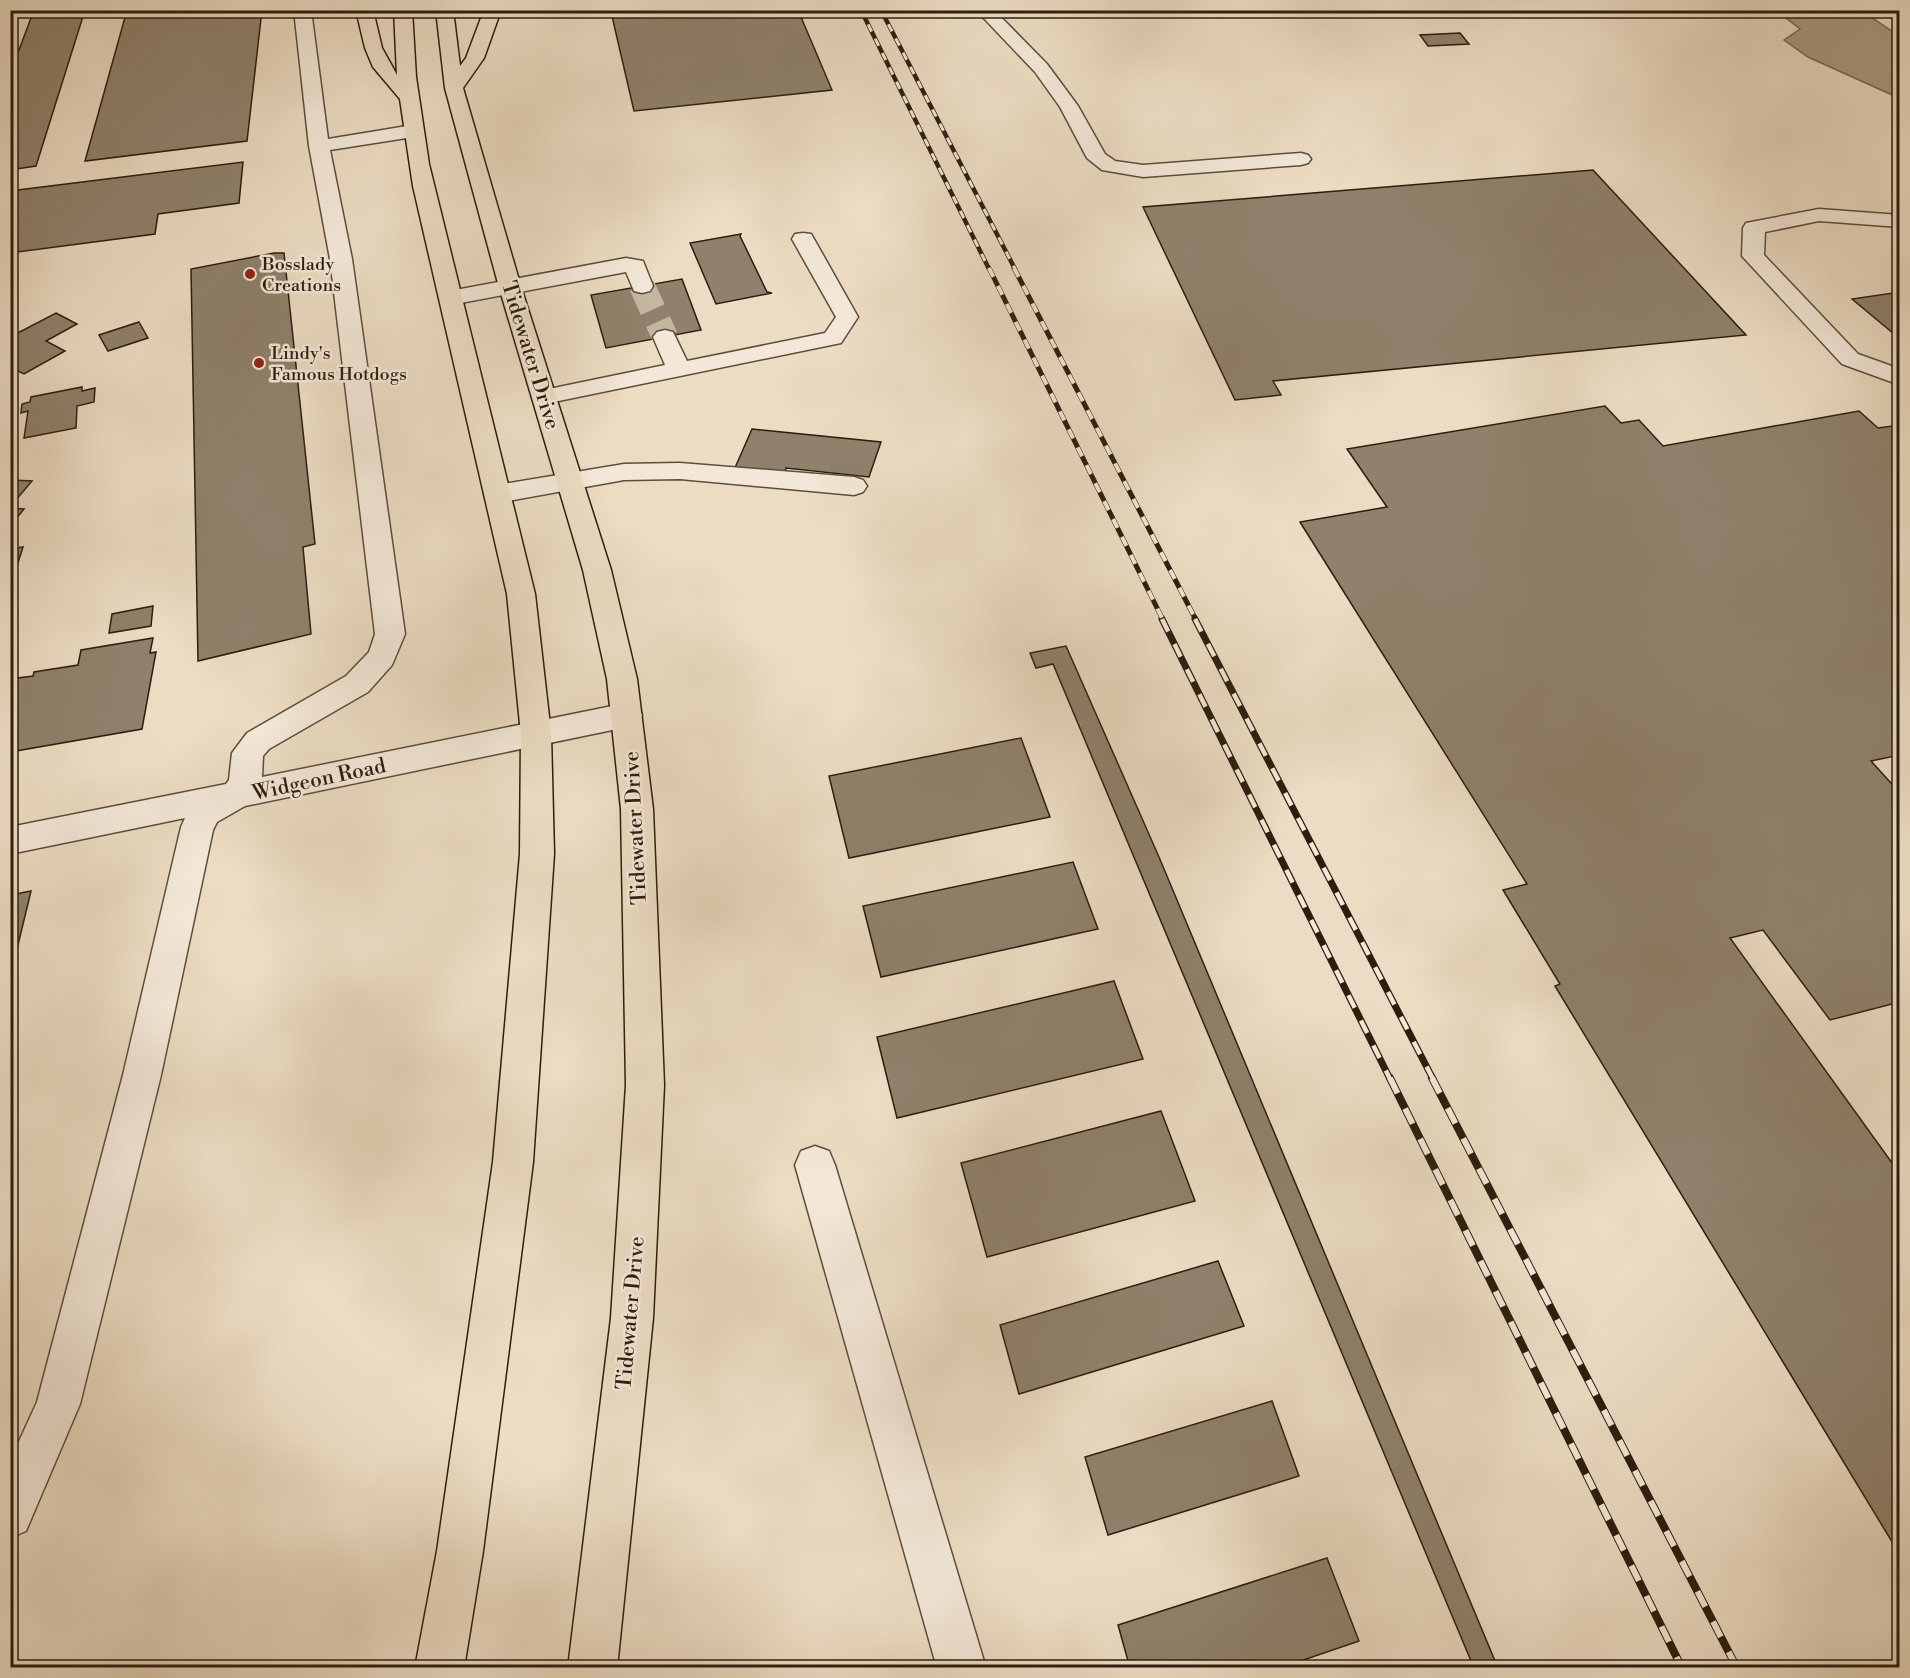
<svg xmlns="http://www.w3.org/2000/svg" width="1910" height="1678" font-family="'Libre Bodoni',serif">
	<rect width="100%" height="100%" fill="#ecdcc3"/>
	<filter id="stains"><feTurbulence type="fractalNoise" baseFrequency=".00333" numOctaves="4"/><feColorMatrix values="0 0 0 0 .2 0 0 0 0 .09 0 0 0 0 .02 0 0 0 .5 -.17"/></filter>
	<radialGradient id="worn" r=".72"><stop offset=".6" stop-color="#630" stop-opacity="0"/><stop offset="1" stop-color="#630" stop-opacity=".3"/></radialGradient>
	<polygon fill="#aa9b85" stroke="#776955" stroke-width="1.5" points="1777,11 1862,11 1899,36 1899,98 1808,57 1784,40 1800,29"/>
	<g fill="#8f816c" stroke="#2b1e0e" stroke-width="1.5">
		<polygon points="34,10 85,10 36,166 10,170 10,74"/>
		<polygon points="127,10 262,10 247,141 85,161"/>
		<polygon points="629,10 798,10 832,90 634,111 611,12"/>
		<polygon points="1460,33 1469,44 1428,46 1420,35"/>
		<polygon points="243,162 239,203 158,214 155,234 10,253 10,191"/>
		<polygon points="1593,170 1746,335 1273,381 1281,395 1235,400 1143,207"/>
		<polygon points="741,234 740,236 767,292 772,293 716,304 690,243"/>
		<polygon points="274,253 284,253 315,544 303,547 311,634 198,661 191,269"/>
		<polygon points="682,279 701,330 606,348 591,295"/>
		<polygon points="1900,292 1900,339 1852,299"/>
		<polygon points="56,313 77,324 46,341 65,351 24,374 10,367 10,337"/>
		<polygon points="139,322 148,338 108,351 99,335"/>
		<polygon points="82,387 82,391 95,388 94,402 77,406 76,428 24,438 28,411 21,413 22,404 30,402 31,397"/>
		<polygon points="1605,406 1621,423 1639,420 1663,446 1859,411 1878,428 1893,426 1900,432 1900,755 1871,761 1900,793 1900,1002 1830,1020 1763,930 1730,938 1900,1174 1900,1555 1555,986 1560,984 1503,890 1527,884 1300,522 1387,507 1347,449"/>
		<polygon points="752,429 881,442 869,477 786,468 784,475 734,470"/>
		<polygon points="10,480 32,481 10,507"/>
		<polygon points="10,508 24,509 12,524 10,524"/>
		<polygon points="23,547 10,588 10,549"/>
		<polygon points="153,606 151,626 109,633 112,614"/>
		<polygon points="153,638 150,653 156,652 142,729 10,752 17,720 10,721 10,679 33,676 34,672 78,665 81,650"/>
		<polygon points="1066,646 1159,857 1498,1668 1474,1668 1053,664 1036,668 1030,653"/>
		<polygon points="1021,738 1050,817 849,858 829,776"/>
		<polygon points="1073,862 1098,929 881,977 863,906"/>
		<polygon points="31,891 10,978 10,895"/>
		<polygon points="1114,981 1143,1059 897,1118 877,1037"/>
		<polygon points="1161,1111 1195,1201 987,1257 961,1163"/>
		<polygon points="1218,1261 1244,1326 1019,1394 1000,1325"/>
		<polygon points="1272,1401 1299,1476 1108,1535 1085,1457"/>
		<polygon points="1327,1558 1359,1641 1280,1668 1130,1668 1118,1625"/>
	</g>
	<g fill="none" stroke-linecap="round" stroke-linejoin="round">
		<polyline stroke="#c5b69f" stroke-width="26" stroke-dasharray="26 13" stroke-linecap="butt" points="642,286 665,337"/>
		<g stroke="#5b4e3b" stroke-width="3">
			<g id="minor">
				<polygon points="294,10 311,10 328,139 413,125 420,127 423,131 420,135 413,137 330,150 352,259 405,634 392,665 368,692 269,749 263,756 262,777 627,703 638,707 642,715 638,723 627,727 245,806 217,822 213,830 161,1075 80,1404 26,1531 10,1538 10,1461 37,1402 123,1075 181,827 185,818 10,854 10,827 226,784 229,780 232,753 247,733 346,676 369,652 375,634 330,259 309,146"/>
				<polygon points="976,10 994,10 1047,64 1078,106 1105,154 1115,161 1143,165 1301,153 1308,155 1311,159 1308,163 1301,165 1143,177 1102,170 1087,158 1060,107 1035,72"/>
				<polygon points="1819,209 1900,215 1900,227 1819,221 1765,232 1764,255 1858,354 1900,369 1900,385 1842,364 1742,256 1743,228 1746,223"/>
				<polygon points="803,233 811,234 814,239 858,317 841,343 544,404 535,402 532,397 535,392 544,390 665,365 653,337 657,332 665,330 673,332 687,361 825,333 836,317 792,239 795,234"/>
				<polygon points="626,258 643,261 653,286 650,291 642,293 634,291 626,272 450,305 442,303 439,298 442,293 450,291"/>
				<polygon points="680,463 854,477 863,480 867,486 863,492 854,495 680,479 624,480 497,503 488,500 484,494 488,488 497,485 624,464"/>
				<polygon points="815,1146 829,1151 835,1165 986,1668 937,1668 795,1165 801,1151"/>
			</g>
		</g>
		<g stroke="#2b1e0e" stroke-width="3">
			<g id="highway">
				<polygon points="356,10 373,10 382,48 397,75 394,10 412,10 416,77 429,164 535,594 551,734 554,854 533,1162 483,1551 464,1668 415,1668 437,1551 493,1162 520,854 521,734 507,594 413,186 400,99 373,67 365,48"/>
				<polygon points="436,10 453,10 460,66 466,58 484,10 501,10 484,58 463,88 521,287 611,570 637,679 653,809 664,1085 653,1318 617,1668 568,1668 611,1318 626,1085 621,809 607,679 583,570 499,287 445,88"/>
			</g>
		</g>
		<use href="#minor" fill="#f3e8d8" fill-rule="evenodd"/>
		<use href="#highway" fill="#ecdcc3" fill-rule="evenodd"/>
		<g stroke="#2b1e0e" stroke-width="4.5">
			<g id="rail-far3">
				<polyline points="861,10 989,269"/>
				<polyline points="881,10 1015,269"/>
			</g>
		</g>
		<g stroke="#2b1e0e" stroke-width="5">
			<g id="rail-far2">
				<polyline points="989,268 1163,620"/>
				<polyline points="1014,268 1196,620"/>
			</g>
		</g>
		<g stroke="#2b1e0e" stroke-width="7">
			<g id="rail-far1">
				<polyline points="1162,619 1390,1079"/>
				<polyline points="1195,619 1433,1079"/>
			</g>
		</g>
		<g stroke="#2b1e0e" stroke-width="8">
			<g id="rail">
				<polyline points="1390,1078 1682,1668"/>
				<polyline points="1432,1078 1737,1668"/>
			</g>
		</g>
		<use href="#rail-far3" stroke="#f3e8d8" stroke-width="3" stroke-dasharray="8" stroke-linecap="butt"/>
		<use href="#rail-far2" stroke="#f3e8d8" stroke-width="4" stroke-dasharray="10" stroke-linecap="butt"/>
		<use href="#rail-far1" stroke="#f3e8d8" stroke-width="4.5" stroke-dasharray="14" stroke-linecap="butt"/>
		<use href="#rail" stroke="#f3e8d8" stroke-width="6" stroke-dasharray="17" stroke-linecap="butt"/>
	</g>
	<g fill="#8f2418" stroke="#f3e8d8" stroke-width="2">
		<circle cx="250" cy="274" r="6"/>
		<circle cx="259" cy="363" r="6"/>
	</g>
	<g text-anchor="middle" stroke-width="5" stroke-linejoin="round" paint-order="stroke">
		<g font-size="18" fill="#2b1e0e" stroke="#f3e8d8" text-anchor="start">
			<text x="262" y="270">Bosslady<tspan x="262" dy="21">Creations</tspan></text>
			<text x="271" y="359">Lindy's<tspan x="271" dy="21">Famous Hotdogs</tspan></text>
		</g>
		<g font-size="21" fill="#2b1e0e" stroke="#f3e8d8">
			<text transform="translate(531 355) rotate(73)" y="7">Tidewater Drive</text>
			<text transform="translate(319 779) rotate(-12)" y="7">Widgeon Road</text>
			<text transform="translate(635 828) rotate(-93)" y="7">Tidewater Drive</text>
			<text transform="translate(630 1313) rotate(-85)" y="7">Tidewater Drive</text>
		</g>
	</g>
	<rect width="1910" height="1678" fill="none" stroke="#ecdcc3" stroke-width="36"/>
	<rect x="12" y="12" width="1886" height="1654" fill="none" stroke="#2b1e0e" stroke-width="3"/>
	<rect x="18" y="18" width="1874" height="1642" fill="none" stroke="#2b1e0e" stroke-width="1.5"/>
	<rect width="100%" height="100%" filter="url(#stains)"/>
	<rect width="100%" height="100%" fill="url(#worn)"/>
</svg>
